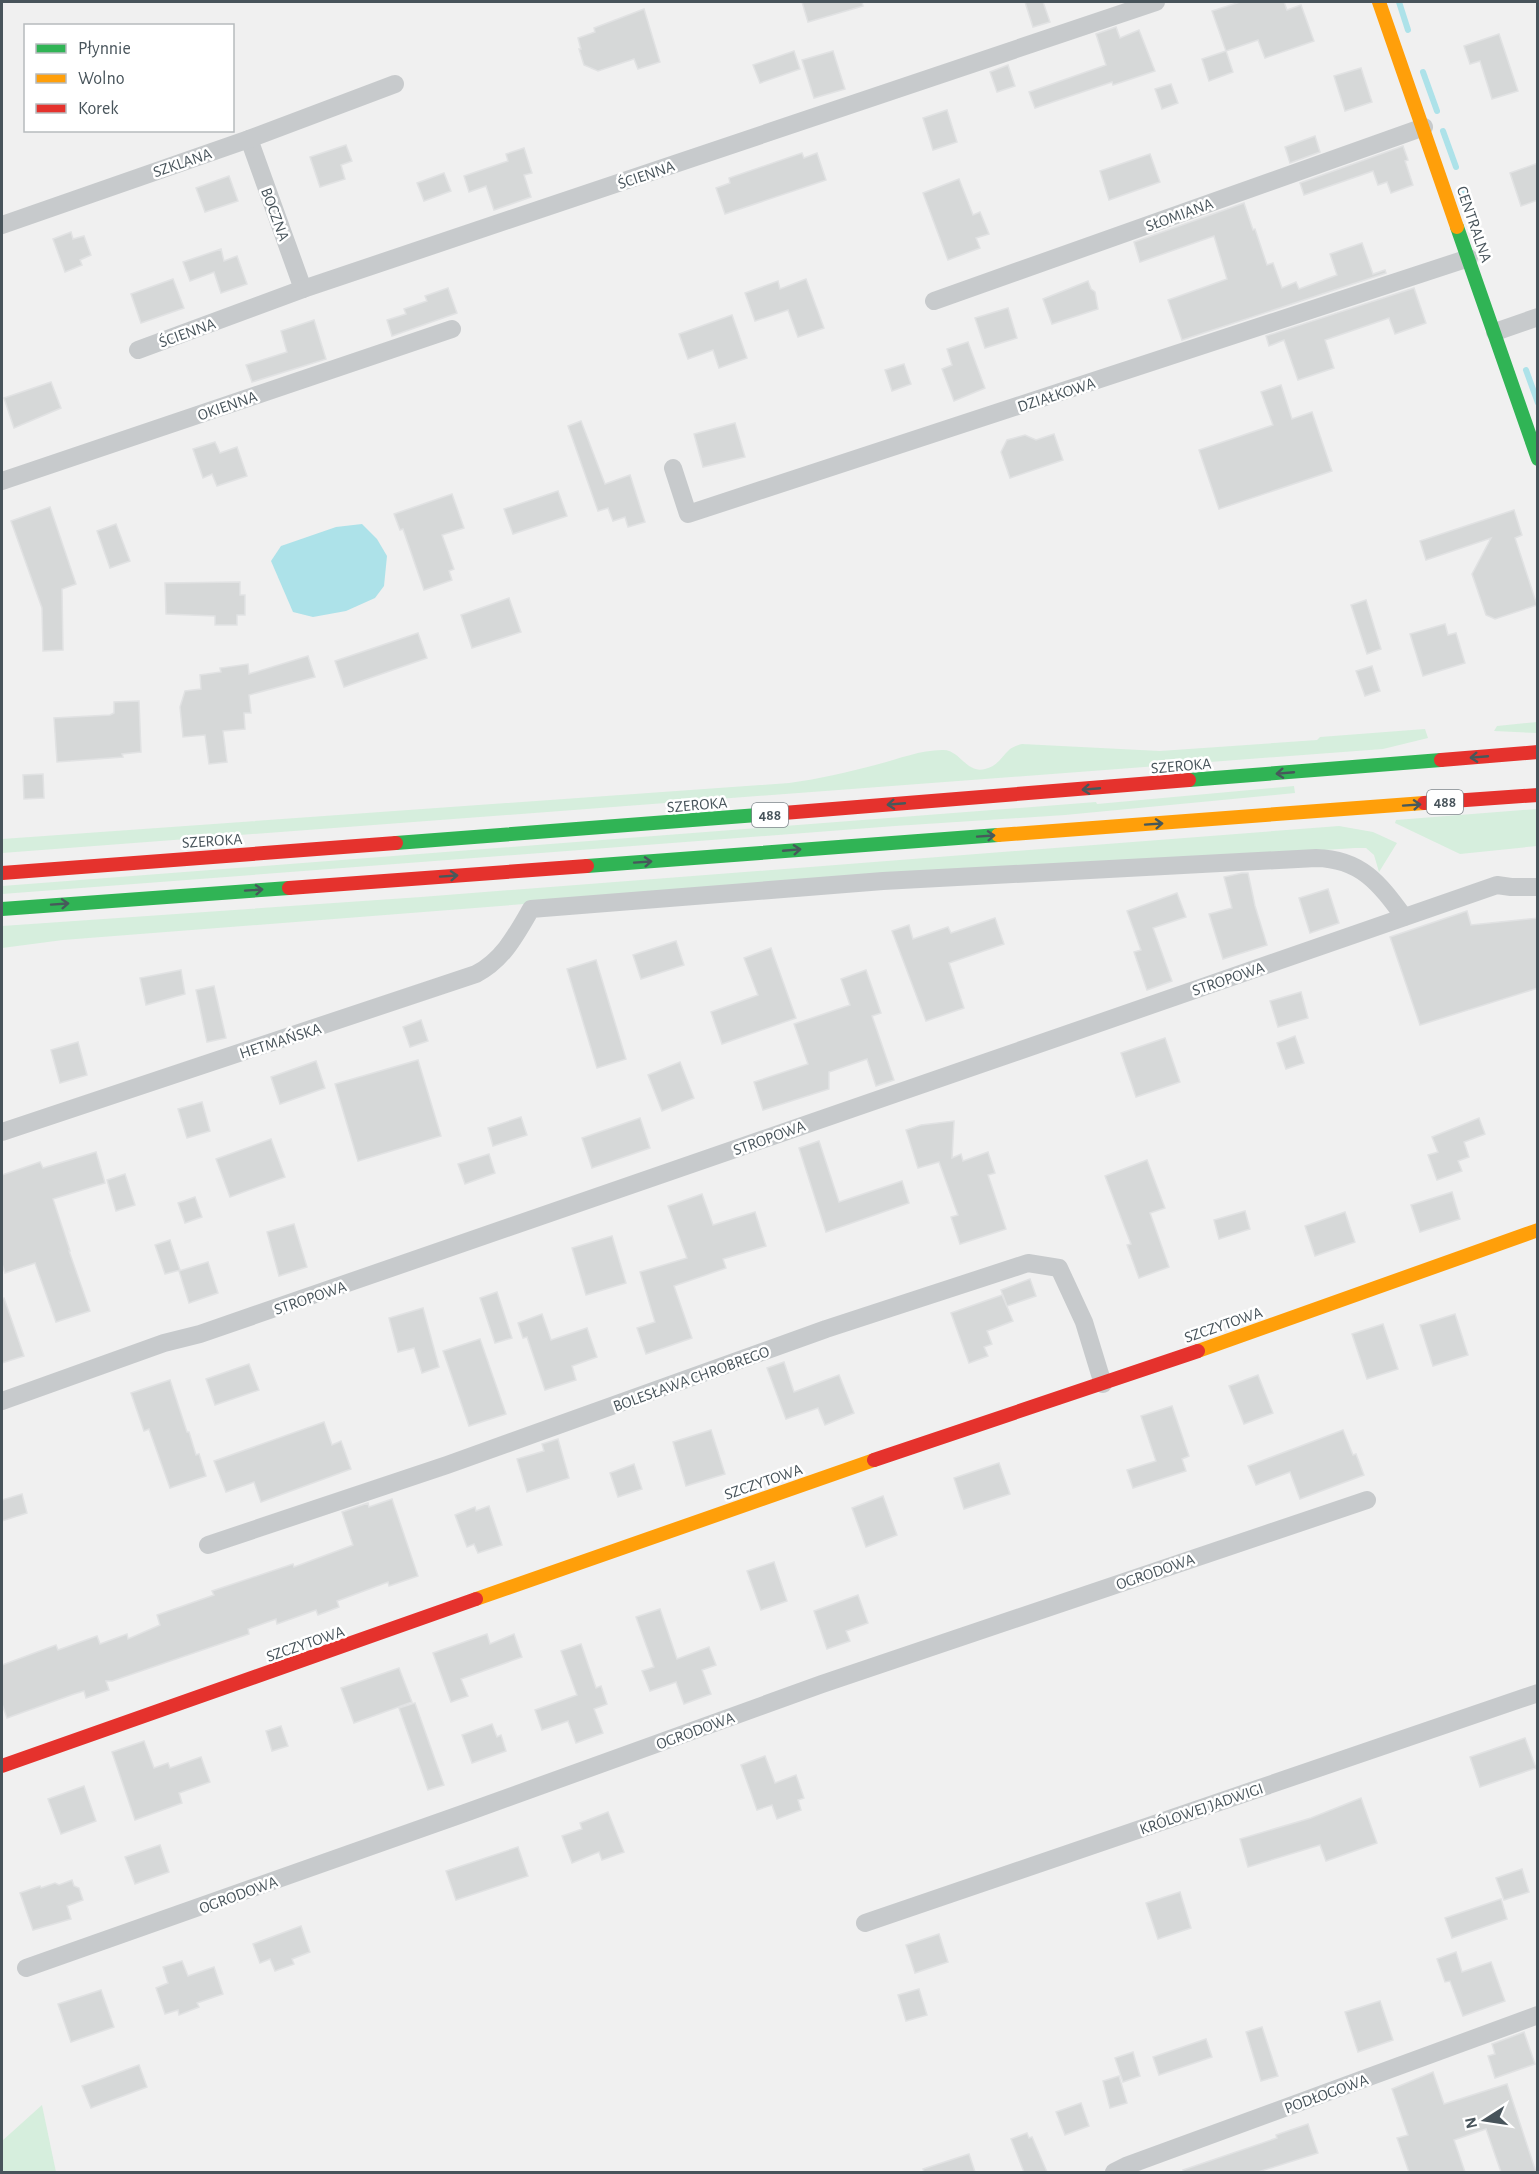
<svg xmlns="http://www.w3.org/2000/svg" width="1539" height="2174" font-family="'Alegreya Sans',sans-serif">
	<rect width="100%" height="100%" fill="#f0f0f0"/>
	<g fill="#d6eedd">
		<polygon points="1537,722 1537,733 1494,731 1497,726"/>
		<path d="M 1425,729 L 1428,738 L 1383,749 L 2,853 L 2,839 L 789,783 C 820,779 848,772 879,764 C 898,759 921,750 942,750 C 960,749 966,774 985,769 C 998,766 1001,757 1010,749 C 1013,747 1018,745 1022,744 L 1160,751 L 1317,740 L 1320,737 Z"/>
		<polygon points="1294,786 1295,793 1065,815 895,826 2,894 2,886 1096,802 1097,804"/>
		<polygon points="1537,809 1537,846 1460,854 1395,823 1396,820"/>
		<polygon points="1339,826 1373,832 1397,843 1379,872 1374,855 1366,848 1355,848 641,895 63,940 2,948 2,926 421,897"/>
		<polygon points="42,2105 56,2172 2,2172 2,2141"/>
	</g>
	<polygon fill="#ade2e9" points="362,524 377,539 387,556 384,586 375,598 346,611 313,617 293,612 271,561 281,546 336,527"/>
	<g fill="none" stroke-linecap="round" stroke-linejoin="round">
		<g stroke="#ade2e9" stroke-width="6">
			<polyline points="1399,2 1408,30"/>
			<polyline points="1423,72 1437,111"/>
			<polyline points="1443,131 1456,167"/>
			<polyline points="1464,191 1474,220"/>
			<polyline points="1526,370 1538,403"/>
		</g>
	</g>
	<g fill="#d6d8d8" stroke="#e1e2e3" stroke-width="1.5">
		<polygon points="802,2 862,2 863,6 808,22"/>
		<polygon points="1025,2 1043,2 1050,22 1033,27"/>
		<polygon points="1240,2 1284,2 1287,10 1301,5 1314,41 1265,58 1258,40 1226,51 1212,11"/>
		<polygon points="644,9 660,62 638,69 634,59 598,71 584,65 579,49 581,49 578,38 595,32 594,28"/>
		<polygon points="1116,27 1120,38 1139,30 1155,71 1113,85 1112,82 1035,108 1029,92 1106,65 1096,34"/>
		<polygon points="1499,34 1518,91 1492,99 1480,61 1470,64 1464,46"/>
		<polygon points="794,51 800,69 760,83 753,65"/>
		<polygon points="833,51 845,89 814,98 802,60"/>
		<polygon points="1226,51 1233,72 1209,81 1202,59"/>
		<polygon points="1008,65 1015,86 997,92 990,72"/>
		<polygon points="1361,68 1372,102 1345,111 1334,76"/>
		<polygon points="1171,84 1178,103 1162,109 1155,89"/>
		<polygon points="947,110 957,142 933,150 923,118"/>
		<polygon points="1315,136 1320,152 1290,163 1285,147"/>
		<polygon points="346,145 352,161 341,165 345,179 320,187 310,157"/>
		<polygon points="1403,146 1408,160 1405,161 1413,185 1391,193 1387,182 1378,185 1373,171 1304,195 1300,183"/>
		<polygon points="524,148 532,173 524,175 531,197 494,210 486,186 469,192 464,176 508,161 506,154"/>
		<polygon points="802,153 804,158 817,153 826,180 725,214 716,188 730,183 729,178"/>
		<polygon points="1150,154 1160,182 1109,200 1100,171"/>
		<polygon points="1538,163 1538,200 1521,206 1510,173"/>
		<polygon points="444,173 451,191 424,201 417,183"/>
		<polygon points="229,176 238,201 205,212 196,188"/>
		<polygon points="959,179 973,215 980,212 989,234 976,238 980,248 948,260 923,193"/>
		<polygon points="1244,203 1253,230 1255,229 1267,265 1273,263 1282,288 1296,282 1299,289 1337,275 1330,254 1362,243 1373,274 1385,270 1386,273 1182,340 1168,300 1227,279 1214,236 1140,262 1134,242"/>
		<polygon points="71,232 73,239 84,236 91,255 80,260 82,265 65,272 53,239"/>
		<polygon points="221,249 224,261 237,256 247,284 221,293 214,272 190,281 183,262"/>
		<polygon points="173,279 184,308 141,323 131,294"/>
		<polygon points="806,279 824,328 798,337 788,310 755,321 745,293 778,281 780,289"/>
		<polygon points="1088,281 1091,289 1095,292 1098,309 1052,324 1043,299"/>
		<polygon points="448,288 457,313 392,336 387,320 406,314 404,309 427,301 425,296"/>
		<polygon points="1414,288 1426,323 1395,334 1389,318 1325,340 1334,368 1298,380 1284,340 1269,346 1266,336"/>
		<polygon points="1008,308 1017,338 985,348 975,318"/>
		<polygon points="732,315 747,358 719,368 713,350 688,359 679,334"/>
		<polygon points="314,320 326,359 252,382 246,365 287,352 281,331"/>
		<polygon points="968,342 985,388 954,401 942,369 952,365 947,349"/>
		<polygon points="904,364 911,384 892,391 885,370"/>
		<polygon points="51,382 61,408 14,428 4,398"/>
		<polygon points="1281,385 1292,419 1312,412 1332,471 1219,509 1199,450 1273,425 1261,392"/>
		<polygon points="581,421 605,484 630,475 645,522 628,527 625,517 613,521 608,508 598,511 568,426"/>
		<polygon points="735,423 745,457 703,467 694,434"/>
		<polygon points="1054,434 1063,460 1010,478 1001,452 1007,440 1025,435 1036,440"/>
		<polygon points="215,442 220,453 237,447 247,476 217,486 212,474 203,478 193,449"/>
		<polygon points="558,491 567,516 513,534 504,509"/>
		<polygon points="452,494 464,528 442,535 454,569 449,571 452,580 424,590 403,529 400,530 394,514"/>
		<polygon points="50,507 76,584 62,589 63,650 43,651 42,608 11,521"/>
		<polygon points="1514,510 1522,535 1515,538 1537,605 1495,619 1486,615 1472,574 1491,538 1426,560 1420,541"/>
		<polygon points="116,524 130,561 110,568 97,531"/>
		<polygon points="240,582 240,595 245,595 245,615 237,615 237,625 215,625 215,616 166,614 165,583"/>
		<polygon points="509,598 521,632 472,648 461,615"/>
		<polygon points="1366,600 1381,649 1367,654 1351,605"/>
		<polygon points="1445,624 1448,635 1456,633 1465,663 1423,676 1410,634"/>
		<polygon points="418,633 427,658 344,687 335,661"/>
		<polygon points="308,656 315,677 249,695 251,713 244,713 245,729 223,731 227,762 209,764 205,735 183,737 180,707 185,691 201,689 200,675 221,672 220,668 248,664 249,674"/>
		<polygon points="1372,666 1380,691 1365,696 1356,671"/>
		<polygon points="139,701 141,752 122,754 123,757 57,762 54,718 110,715 114,713 114,702"/>
		<polygon points="43,774 44,798 24,799 23,775"/>
		<polygon points="1242,873 1248,873 1255,906 1267,945 1223,959 1209,914 1232,908 1224,877"/>
		<polygon points="1328,889 1339,923 1310,933 1299,898"/>
		<polygon points="1177,893 1186,917 1153,928 1172,981 1147,990 1134,952 1141,950 1127,911"/>
		<polygon points="1467,911 1471,925 1538,918 1538,988 1420,1025 1390,937"/>
		<polygon points="995,918 1004,944 949,963 964,1008 926,1021 892,931 909,925 913,939 948,927 951,933"/>
		<polygon points="676,941 684,965 641,979 633,955"/>
		<polygon points="771,948 796,1018 722,1044 711,1012 758,995 744,958"/>
		<polygon points="596,960 626,1059 597,1068 567,969"/>
		<polygon points="181,970 185,994 146,1005 140,978"/>
		<polygon points="866,970 881,1013 872,1016 894,1080 876,1086 867,1059 829,1072 829,1089 763,1110 754,1082 808,1064 794,1024 850,1005 841,979"/>
		<polygon points="214,986 226,1038 207,1042 196,990"/>
		<polygon points="1301,992 1308,1018 1278,1027 1270,1001"/>
		<polygon points="421,1020 428,1041 410,1047 403,1027"/>
		<polygon points="1295,1036 1304,1063 1286,1069 1277,1043"/>
		<polygon points="1165,1038 1180,1082 1136,1097 1121,1053"/>
		<polygon points="78,1042 87,1075 60,1083 51,1050"/>
		<polygon points="418,1060 441,1136 358,1161 335,1084"/>
		<polygon points="316,1061 325,1088 280,1104 271,1077"/>
		<polygon points="680,1062 694,1098 662,1111 648,1075"/>
		<polygon points="202,1102 210,1131 187,1138 178,1109"/>
		<polygon points="521,1117 527,1135 493,1146 488,1128"/>
		<polygon points="640,1118 650,1148 592,1168 582,1138"/>
		<polygon points="1479,1118 1485,1134 1464,1142 1469,1157 1458,1161 1462,1171 1437,1180 1428,1155 1438,1152 1432,1137"/>
		<polygon points="954,1121 952,1158 961,1154 963,1161 988,1152 995,1173 988,1175 1006,1229 960,1244 951,1217 958,1215 939,1162 918,1168 906,1130 921,1125"/>
		<polygon points="271,1139 285,1177 230,1197 216,1159"/>
		<polygon points="819,1141 839,1202 902,1181 909,1203 826,1232 799,1148"/>
		<polygon points="96,1152 105,1183 53,1199 70,1251 69,1251 90,1311 56,1322 35,1263 5,1273 2,1264 2,1175 40,1162 43,1168"/>
		<polygon points="489,1154 495,1173 465,1184 458,1164"/>
		<polygon points="1147,1160 1165,1208 1150,1213 1169,1267 1139,1278 1127,1245 1131,1244 1105,1176"/>
		<polygon points="125,1174 135,1205 116,1211 107,1180"/>
		<polygon points="1452,1192 1460,1219 1420,1232 1411,1205"/>
		<polygon points="702,1194 713,1225 755,1212 766,1246 723,1259 726,1268 674,1286 692,1338 646,1354 637,1328 655,1322 640,1272 687,1258 668,1206"/>
		<polygon points="195,1197 202,1217 185,1223 178,1203"/>
		<polygon points="1245,1211 1250,1229 1219,1239 1214,1220"/>
		<polygon points="1345,1212 1355,1242 1315,1256 1305,1226"/>
		<polygon points="294,1224 307,1267 279,1276 267,1232"/>
		<polygon points="612,1236 626,1283 586,1295 572,1248"/>
		<polygon points="170,1240 180,1270 165,1274 155,1245"/>
		<polygon points="208,1262 218,1293 189,1303 179,1271"/>
		<polygon points="1030,1279 1036,1296 1007,1306 1001,1290"/>
		<polygon points="497,1292 512,1338 495,1343 480,1298"/>
		<polygon points="1002,1295 1013,1321 987,1331 992,1344 984,1347 988,1356 969,1363 951,1313"/>
		<polygon points="4,1298 24,1356 2,1363 2,1299"/>
		<polygon points="423,1308 439,1367 422,1373 414,1348 398,1352 389,1318"/>
		<polygon points="542,1314 551,1340 587,1328 597,1357 572,1366 576,1380 545,1390 527,1337 523,1338 518,1323"/>
		<polygon points="1455,1314 1468,1355 1433,1366 1420,1325"/>
		<polygon points="1383,1324 1398,1369 1367,1379 1352,1334"/>
		<polygon points="480,1339 506,1414 469,1426 443,1351"/>
		<polygon points="784,1362 794,1392 839,1375 854,1413 825,1425 818,1408 786,1419 767,1368"/>
		<polygon points="249,1364 259,1390 215,1405 206,1379"/>
		<polygon points="1258,1375 1273,1413 1244,1424 1229,1386"/>
		<polygon points="170,1380 187,1432 189,1432 196,1455 199,1454 206,1476 170,1488 149,1429 144,1431 131,1393"/>
		<polygon points="1172,1406 1189,1456 1182,1459 1186,1471 1133,1488 1127,1470 1156,1461 1141,1416"/>
		<polygon points="324,1422 332,1445 341,1441 351,1469 261,1502 254,1482 226,1492 214,1461"/>
		<polygon points="711,1430 725,1474 686,1486 673,1442"/>
		<polygon points="1343,1430 1353,1455 1356,1454 1364,1475 1300,1499 1290,1472 1256,1485 1248,1466"/>
		<polygon points="558,1439 569,1478 527,1492 517,1459 544,1451 542,1444"/>
		<polygon points="999,1463 1010,1494 964,1509 954,1478"/>
		<polygon points="634,1464 642,1489 618,1497 610,1473"/>
		<polygon points="22,1494 27,1513 2,1521 2,1500"/>
		<polygon points="883,1496 897,1535 866,1547 852,1508"/>
		<polygon points="392,1499 418,1576 389,1586 388,1582 337,1601 339,1607 318,1615 316,1610 277,1624 276,1619 248,1629 249,1634 112,1681 106,1681 109,1690 86,1698 84,1691 74,1694 7,1718 2,1704 2,1665 56,1645 58,1650 97,1636 100,1644 127,1634 128,1639 160,1625 157,1615 214,1595 212,1591 293,1564 294,1567 353,1545 342,1512 368,1503 369,1507"/>
		<polygon points="489,1506 502,1545 478,1553 474,1544 467,1547 455,1515 475,1507 476,1511"/>
		<polygon points="774,1562 787,1601 761,1610 747,1571"/>
		<polygon points="858,1595 868,1623 846,1631 850,1641 827,1649 814,1611"/>
		<polygon points="660,1609 677,1659 709,1647 716,1665 702,1670 711,1694 684,1704 676,1682 650,1691 642,1671 654,1667 636,1617"/>
		<polygon points="487,1634 490,1644 514,1634 522,1657 461,1679 468,1696 451,1702 433,1653"/>
		<polygon points="581,1644 596,1688 601,1686 607,1704 594,1709 603,1733 576,1743 568,1721 542,1730 535,1710 577,1695 561,1651"/>
		<polygon points="399,1668 412,1702 354,1723 341,1688"/>
		<polygon points="415,1703 444,1785 428,1790 399,1708"/>
		<polygon points="492,1724 497,1737 501,1735 506,1751 472,1763 462,1735"/>
		<polygon points="281,1726 288,1746 272,1751 266,1731"/>
		<polygon points="1525,1738 1536,1768 1480,1787 1470,1757"/>
		<polygon points="144,1741 154,1768 168,1763 170,1768 201,1757 210,1782 179,1793 182,1803 135,1820 112,1752"/>
		<polygon points="765,1756 775,1783 796,1775 804,1798 798,1800 801,1810 777,1819 772,1805 757,1810 741,1765"/>
		<polygon points="84,1786 96,1821 61,1834 48,1799"/>
		<polygon points="1361,1798 1377,1843 1326,1861 1320,1845 1248,1867 1240,1839 1311,1818"/>
		<polygon points="608,1812 624,1852 602,1860 599,1852 572,1863 562,1836 582,1829 580,1823"/>
		<polygon points="160,1845 169,1872 135,1884 125,1857"/>
		<polygon points="518,1847 528,1876 456,1900 446,1871"/>
		<polygon points="1522,1869 1529,1892 1504,1900 1496,1878"/>
		<polygon points="72,1880 74,1886 79,1888 83,1900 67,1906 71,1919 33,1930 20,1893 40,1886 41,1888 55,1883 59,1885"/>
		<polygon points="1180,1892 1191,1928 1158,1939 1146,1903"/>
		<polygon points="1501,1899 1507,1919 1452,1938 1445,1918"/>
		<polygon points="301,1926 310,1952 292,1959 294,1964 275,1971 270,1959 260,1963 253,1944"/>
		<polygon points="939,1934 948,1962 915,1973 906,1945"/>
		<polygon points="1456,1952 1462,1972 1491,1962 1505,2001 1463,2016 1450,1981 1445,1982 1437,1959"/>
		<polygon points="182,1961 188,1976 214,1967 223,1994 197,2003 199,2007 179,2015 178,2010 165,2014 156,1988 168,1983 163,1967"/>
		<polygon points="919,1989 927,2015 906,2021 898,1995"/>
		<polygon points="101,1990 114,2027 71,2042 58,2004"/>
		<polygon points="1380,2001 1393,2040 1358,2052 1345,2012"/>
		<polygon points="1262,2027 1278,2076 1261,2081 1246,2032"/>
		<polygon points="1524,2032 1535,2064 1495,2078 1488,2056 1495,2054 1492,2044"/>
		<polygon points="1206,2039 1212,2057 1159,2075 1153,2057"/>
		<polygon points="1133,2052 1140,2076 1123,2082 1115,2058"/>
		<polygon points="139,2065 147,2087 91,2108 82,2086"/>
		<polygon points="1433,2072 1444,2104 1507,2084 1536,2172 1501,2172 1486,2129 1454,2140 1465,2172 1409,2172 1397,2138 1408,2135 1392,2089"/>
		<polygon points="1119,2076 1127,2103 1110,2108 1103,2081"/>
		<polygon points="1081,2103 1089,2126 1065,2135 1056,2112"/>
		<polygon points="1308,2124 1318,2153 1258,2172 1184,2172 1183,2170 1277,2138 1276,2135"/>
		<polygon points="1027,2133 1029,2138 1032,2137 1047,2172 1024,2172 1011,2139"/>
		<polygon points="969,2154 975,2172 924,2172 923,2169"/>
	</g>
	<g fill="none" stroke-linecap="round" stroke-linejoin="round">
		<g stroke="#c7cacc" stroke-width="18">
			<polyline points="249,139 303,289"/>
			<polyline points="2,225 249,139 395,84"/>
			<polyline points="934,301 1424,127"/>
			<polyline points="1495,332 1538,317"/>
			<polyline points="138,350 303,289 1156,2"/>
			<polyline points="673,468 688,514 1469,258"/>
			<polyline points="2,481 452,329"/>
			<path d="M 2,1132 L 476,974 C 503,960 516,935 531,909 L 883,881 L 1316,858 C 1361,859 1379,883 1404,917"/>
			<path d="M 2,1401 L 164,1343 L 200,1334 C 634,1188 1064,1033 1497,885 L 1511,887 L 1538,887"/>
			<polyline points="208,1545 447,1465 826,1329 1028,1263 1059,1268 1084,1322 1103,1384"/>
			<polyline points="865,1923 1538,1693"/>
			<polyline points="26,1968 465,1813 822,1684 1367,1500"/>
			<polyline points="1114,2172 1126,2166 1538,2015"/>
		</g>
		<g stroke="#30b455" stroke-width="14">
			<polyline points="1457,227 1538,459"/>
			<polyline points="1189,780 1441,760"/>
			<polyline points="396,843 771,814"/>
			<polyline points="587,866 998,835"/>
			<polyline points="2,909 289,888"/>
		</g>
		<g stroke="#ff9f0a" stroke-width="14">
			<polyline points="1379,2 1457,227"/>
			<polyline points="998,835 1424,803"/>
			<polyline points="1198,1351 1538,1230"/>
			<polyline points="476,1599 874,1460"/>
		</g>
		<g stroke="#e5322d" stroke-width="14">
			<polyline points="1441,760 1538,752"/>
			<polyline points="1424,803 1538,795"/>
			<polyline points="771,814 1189,780"/>
			<polyline points="2,873 396,843"/>
			<polyline points="289,888 587,866"/>
			<polyline points="874,1460 1198,1351"/>
			<polyline points="2,1766 476,1599"/>
		</g>
	</g>
	<defs><path id="oneway-shaft" d="M-6 0H5M1.5-3L5.5 0L1.5 3" fill="none" stroke-width="1.6" stroke-linecap="round" stroke-linejoin="round" transform="scale(1.5)"/></defs>
	<g stroke="#47595b">
		<use href="#oneway-shaft" transform="translate(1479 757) rotate(175)"/>
		<use href="#oneway-shaft" transform="translate(1285 773) rotate(175)"/>
		<use href="#oneway-shaft" transform="translate(1091 789) rotate(175)"/>
		<use href="#oneway-shaft" transform="translate(896 804) rotate(175)"/>
		<use href="#oneway-shaft" transform="translate(1412 805) rotate(-4)"/>
		<use href="#oneway-shaft" transform="translate(1154 824) rotate(-4)"/>
		<use href="#oneway-shaft" transform="translate(986 836) rotate(-4)"/>
		<use href="#oneway-shaft" transform="translate(792 850) rotate(-5)"/>
		<use href="#oneway-shaft" transform="translate(643 862) rotate(-4)"/>
		<use href="#oneway-shaft" transform="translate(449 876) rotate(-4)"/>
		<use href="#oneway-shaft" transform="translate(254 890) rotate(-4)"/>
		<use href="#oneway-shaft" transform="translate(60 904) rotate(-4)"/>
	</g>
	<g text-anchor="middle" stroke-width="5" stroke-linejoin="round" paint-order="stroke">
		<g fill="#fff" stroke="#7f878c" stroke-width="1.5">
			<rect x="1427" y="790" width="36" height="24" rx="4.5"/>
			<rect x="752" y="803" width="36" height="24" rx="4.5"/>
		</g>
		<g font-size="15" font-weight="bold" fill="#48545b">
			<text x="1445" y="807">488</text>
			<text x="770" y="820">488</text>
		</g>
		<g font-size="16" fill="#48545b" stroke="#fff">
			<text transform="translate(182 162) rotate(-19)" y="6">SZKLANA</text>
			<text transform="translate(646 174) rotate(-19)" y="6">ŚCIENNA</text>
			<text transform="translate(276 214) rotate(70)" y="6">BOCZNA</text>
			<text transform="translate(1179 214) rotate(-20)" y="6">SŁOMIANA</text>
			<text transform="translate(1475 224) rotate(71)" y="6">CENTRALNA</text>
			<text transform="translate(187 332) rotate(-20)" y="6">ŚCIENNA</text>
			<text transform="translate(1056 394) rotate(-18)" y="6">DZIAŁKOWA</text>
			<text transform="translate(227 405) rotate(-19)" y="6">OKIENNA</text>
			<text transform="translate(1181 765) rotate(-5)" y="6">SZEROKA</text>
			<text transform="translate(697 804) rotate(-5)" y="6">SZEROKA</text>
			<text transform="translate(212 840) rotate(-4)" y="6">SZEROKA</text>
			<text transform="translate(1228 978) rotate(-19)" y="6">STROPOWA</text>
			<text transform="translate(280 1040) rotate(-18)" y="6">HETMAŃSKA</text>
			<text transform="translate(769 1137) rotate(-20)" y="6">STROPOWA</text>
			<text transform="translate(310 1297) rotate(-19)" y="6">STROPOWA</text>
			<text transform="translate(1223 1324) rotate(-19)" y="6">SZCZYTOWA</text>
			<text transform="translate(691 1378) rotate(-20)" y="6">BOLESŁAWA CHROBREGO</text>
			<text transform="translate(763 1481) rotate(-19)" y="6">SZCZYTOWA</text>
			<text transform="translate(1155 1571) rotate(-19)" y="6">OGRODOWA</text>
			<text transform="translate(305 1643) rotate(-19)" y="6">SZCZYTOWA</text>
			<text transform="translate(695 1730) rotate(-20)" y="6">OGRODOWA</text>
			<text transform="translate(1201 1808) rotate(-19)" y="6">KRÓLOWEJ JADWIGI</text>
			<text transform="translate(238 1894) rotate(-20)" y="6">OGRODOWA</text>
			<text transform="translate(1326 2093) rotate(-20)" y="6">PODŁOGOWA</text>
		</g>
	</g>
	<rect width="1539" height="2174" fill="none" stroke="#48545b" stroke-width="6"/>
	<rect x="24" y="24" width="210" height="108" fill="#ffffff" stroke="#b6bbbd" stroke-width="1.5"/>
	<rect x="36" y="44" width="30" height="9" fill="#30b455" stroke="#b6bbbd" stroke-width="1.5"/>
	<text x="78" y="54" font-size="18" fill="#48545b">Płynnie</text>
	<rect x="36" y="74" width="30" height="9" fill="#ff9f0a" stroke="#b6bbbd" stroke-width="1.5"/>
	<text x="78" y="84" font-size="18" fill="#48545b">Wolno</text>
	<rect x="36" y="104" width="30" height="9" fill="#e5322d" stroke="#b6bbbd" stroke-width="1.5"/>
	<text x="78" y="114" font-size="18" fill="#48545b">Korek</text>
	<g transform="translate(1485 2120) rotate(258)" stroke="#ffffff" stroke-width="4.5" paint-order="stroke">
	<path d="M0-4.5L10 22L0 15L-10 22Z" fill="#48545b"/>
	<text y="-9" font-size="16" font-weight="bold" text-anchor="middle" fill="#48545b">N</text>
	</g>
</svg>
